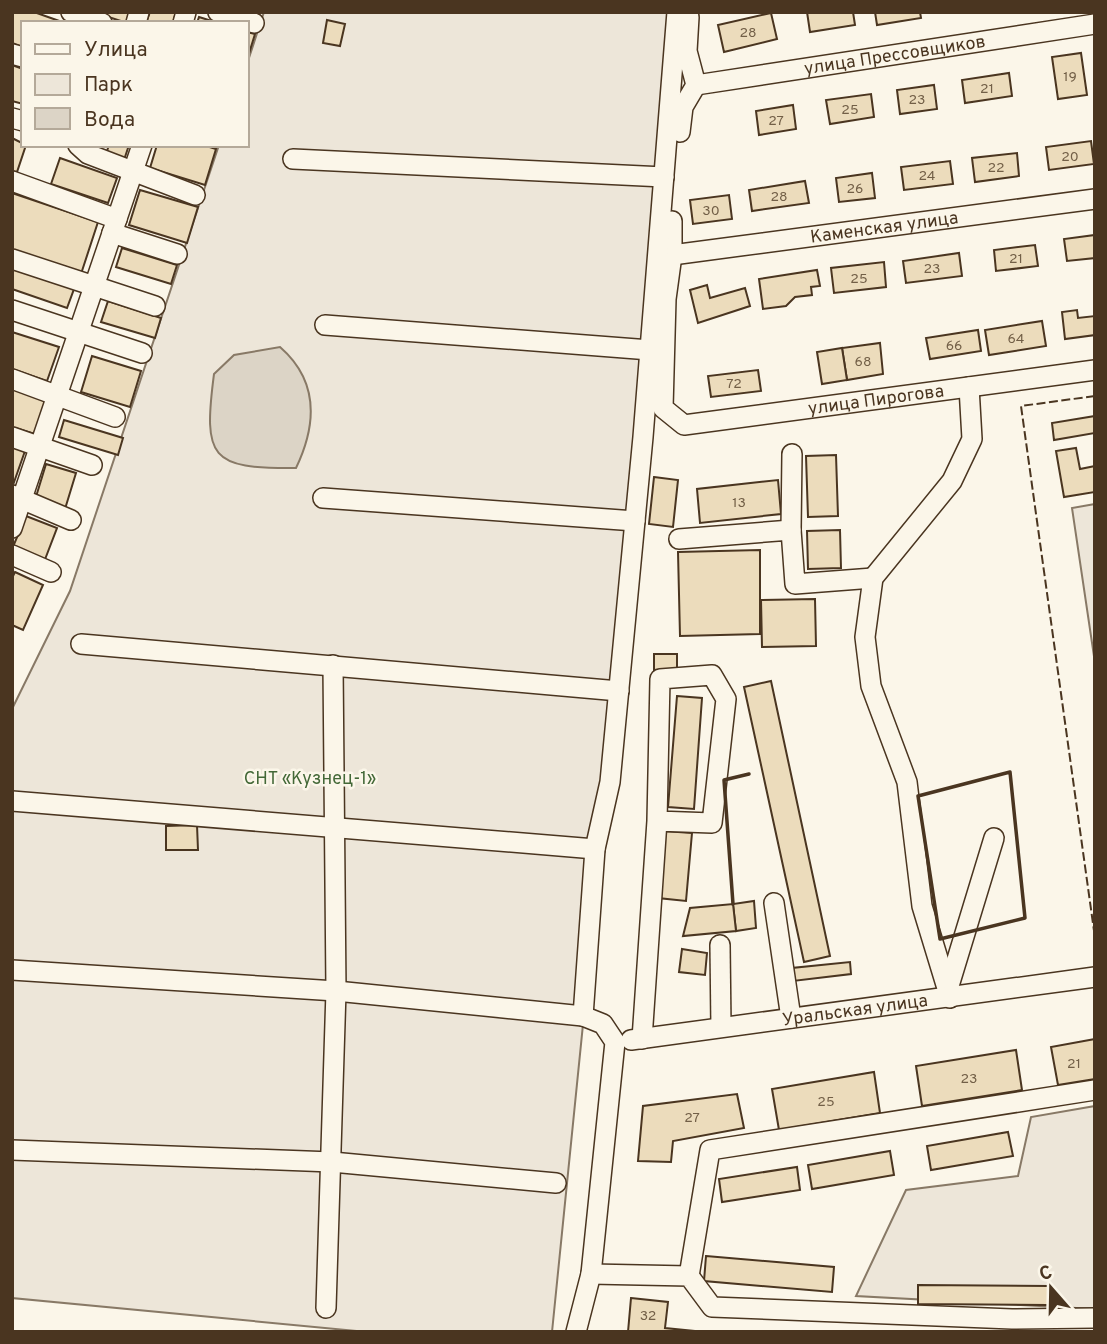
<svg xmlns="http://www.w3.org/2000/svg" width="1107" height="1344" font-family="Overpass,sans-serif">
	<rect width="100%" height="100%" fill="#fbf6e9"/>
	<g fill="#ede6d9" stroke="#887966" stroke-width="2">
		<polygon points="264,12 685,12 552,1332 367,1332 12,1298 12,709 70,591 219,145 247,145 247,64"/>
		<polygon points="1095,504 1095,663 1072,508"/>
		<polygon points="1095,1106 1095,1309 856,1296 906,1190 1018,1176 1031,1117"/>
	</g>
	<path fill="#dcd4c6" stroke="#887966" stroke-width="2" d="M 280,347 C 319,381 317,424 296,468 C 210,469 203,458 214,374 L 234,355 Z"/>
	<g fill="#ecdcbc" stroke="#4a3520" stroke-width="2">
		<polygon points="12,12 34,12 65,23 23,23 23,47 12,43"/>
		<polygon points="93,12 131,12 127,23"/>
		<polygon points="150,12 176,12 173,23 146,23"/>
		<polygon points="807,12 853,12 855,25 810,32"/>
		<polygon points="875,12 920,12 921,18 877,25"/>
		<polygon points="771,13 777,39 724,52 718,25"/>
		<polygon points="199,17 218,23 197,23"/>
		<polygon points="327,20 345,24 340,46 323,43"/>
		<polygon points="247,32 255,34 247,60"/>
		<polygon points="1081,53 1087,95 1058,99 1052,57"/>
		<polygon points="12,65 23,69 23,104 12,101"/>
		<polygon points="1009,73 1012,96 965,103 962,80"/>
		<polygon points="934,85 937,109 900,114 897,90"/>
		<polygon points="871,94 874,117 830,124 826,100"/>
		<polygon points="793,105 796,129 759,135 756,111"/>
		<polygon points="12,138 26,145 17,172 12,171"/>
		<polygon points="1091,141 1094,164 1049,170 1046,147"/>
		<polygon points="109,145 129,145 124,160 106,154"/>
		<polygon points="157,145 203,145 216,149 205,185 150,168"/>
		<polygon points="1017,153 1019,176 975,182 972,158"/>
		<polygon points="60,158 117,178 108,203 51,184"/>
		<polygon points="950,161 953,184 904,190 901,167"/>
		<polygon points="872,173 875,198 839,202 836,178"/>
		<polygon points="805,181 809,203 752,211 749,190"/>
		<polygon points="140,190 198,207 187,243 129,225"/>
		<polygon points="12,193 98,222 81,274 12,250"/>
		<polygon points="729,195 732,219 693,224 690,200"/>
		<polygon points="1095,235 1095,258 1067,261 1064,239"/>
		<polygon points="1035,245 1038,266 996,271 994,250"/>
		<polygon points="122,248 177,265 171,284 116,267"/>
		<polygon points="959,253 962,276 906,283 903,261"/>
		<polygon points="884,262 886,287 834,293 831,268"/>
		<polygon points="12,268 74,289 67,308 12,289"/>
		<polygon points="817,270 820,286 811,287 812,295 795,297 786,306 763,309 759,279"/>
		<polygon points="707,285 710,298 745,288 750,306 698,323 690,290"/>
		<polygon points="108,301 161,318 155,338 101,322"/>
		<polygon points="1077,310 1078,318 1095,316 1095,335 1065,339 1062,312"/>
		<polygon points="1042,321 1046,346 989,355 985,330"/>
		<polygon points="978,330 981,351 930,359 926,338"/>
		<polygon points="12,332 59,347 47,381 12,369"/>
		<polygon points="880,343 883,374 847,380 842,348"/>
		<polygon points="842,348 847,380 822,384 817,352"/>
		<polygon points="92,356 141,371 130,407 81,392"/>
		<polygon points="758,370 761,391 711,397 708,376"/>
		<polygon points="12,389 46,400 35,434 12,427"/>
		<polygon points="1095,416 1095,433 1054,440 1052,423"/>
		<polygon points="64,420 123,438 118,455 59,437"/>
		<polygon points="12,447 25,451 13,485 12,485"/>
		<polygon points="1076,448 1080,469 1095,466 1095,492 1064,497 1056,451"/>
		<polygon points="836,455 838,516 808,517 806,456"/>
		<polygon points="46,464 76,473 65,509 35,500"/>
		<polygon points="654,477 678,480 673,527 649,524"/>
		<polygon points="778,480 781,514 700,523 697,489"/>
		<polygon points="26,516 57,528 44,562 12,549"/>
		<polygon points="840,530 841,568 808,569 807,531"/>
		<polygon points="760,550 760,634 680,636 678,552"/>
		<polygon points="15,572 43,585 23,630 12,625 12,578"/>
		<polygon points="815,599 816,646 762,647 761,600"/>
		<polygon points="654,654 677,654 677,669 654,670"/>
		<polygon points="771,681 830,956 804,962 744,687"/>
		<polygon points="677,696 702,698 694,809 668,807"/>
		<polygon points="197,825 198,850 166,850 166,826"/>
		<polygon points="664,831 692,833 686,901 658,898"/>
		<polygon points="754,901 756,928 736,931 733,904"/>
		<polygon points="733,904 736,931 683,936 690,908"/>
		<polygon points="682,949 707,953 705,975 679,972"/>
		<polygon points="850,962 851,974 793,981 792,968"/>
		<polygon points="1095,1039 1095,1079 1058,1085 1051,1047"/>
		<polygon points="1016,1050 1022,1090 922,1106 916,1066"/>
		<polygon points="874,1072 880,1113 779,1130 772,1089"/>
		<polygon points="737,1094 744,1128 673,1141 671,1162 638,1161 643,1106"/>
		<polygon points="1008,1132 1013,1156 931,1170 927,1146"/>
		<polygon points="890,1151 894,1175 812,1189 808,1165"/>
		<polygon points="797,1167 800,1190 722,1202 719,1179"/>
		<polygon points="706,1256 834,1267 832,1292 704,1281"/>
		<polygon points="918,1285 1049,1286 1048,1305 918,1304"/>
		<polygon points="631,1298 668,1302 665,1328 705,1332 628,1332"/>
	</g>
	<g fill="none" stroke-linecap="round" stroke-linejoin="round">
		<g stroke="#4a3520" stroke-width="22">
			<g id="minor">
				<polyline points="71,12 102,23"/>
				<polyline points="218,12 254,23"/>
				<polyline points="136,23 139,12"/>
				<polyline points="183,23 186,12"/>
				<polyline points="12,54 23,57"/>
				<path id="s1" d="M 696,85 L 1095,24"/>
				<polyline points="12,118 23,121"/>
				<polyline points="680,132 683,107 696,85 687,51 689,17"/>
				<polyline points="78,145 88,154 195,195"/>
				<polyline points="293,159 664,177"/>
				<polyline points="12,181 117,219"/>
				<path id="s2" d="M 672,221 L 672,255 L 666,299 L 663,408 L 684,425 L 1095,370"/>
				<polyline points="112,233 177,254"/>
				<path id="s3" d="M 672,255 L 1095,199"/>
				<polyline points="12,259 155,306"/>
				<polyline points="12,310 142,353"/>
				<polyline points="325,325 650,350"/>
				<polyline points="12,379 115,417"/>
				<polyline points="12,437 92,465"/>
				<polyline points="12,495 71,520"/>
				<polyline points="323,498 635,521"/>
				<polyline points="12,528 142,145"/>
				<polyline points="791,530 792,454"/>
				<polyline points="679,539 791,530 795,584 873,578"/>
				<polyline points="12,555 51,572"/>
				<polyline points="81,644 619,691"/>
				<polyline points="12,801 595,849"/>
				<polyline points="774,903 791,1018"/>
				<polyline points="720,945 721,1027"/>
				<polyline points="12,970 336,991 583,1016"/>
				<polyline points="948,989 994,838"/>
				<polyline points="950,998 922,906 907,782 871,686 865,637 873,578 952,481 972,439 969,387"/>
				<polyline points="642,1039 657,821 712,823 726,699 712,675 660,679 657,821"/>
				<path id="s4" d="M 631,1040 L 1095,977"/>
				<polyline points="12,1150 332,1162 556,1183"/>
				<polyline points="591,1274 689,1276 712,1307 1012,1319 1095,1318"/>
				<polyline points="689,1276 710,1150 1095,1090"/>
				<polyline points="326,1308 336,991 333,665"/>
				<polyline points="576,1332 591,1274 615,1042 603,1024 583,1016 595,849 610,782 643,437 677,12"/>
			</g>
		</g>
		<use href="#minor" stroke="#fbf6e9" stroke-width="19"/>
		<polyline stroke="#4a3520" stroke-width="2" stroke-dasharray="9 3.5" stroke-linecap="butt" points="1095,396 1021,406 1095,938"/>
		<g stroke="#4a3520" stroke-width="3.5">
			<polygon points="1010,772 1025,918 940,939 918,796"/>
			<polyline points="733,904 724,780 749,774"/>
		</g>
	</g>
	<g text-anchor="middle" stroke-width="5" stroke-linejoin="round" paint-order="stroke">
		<g font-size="14" fill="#725f47">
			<text x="748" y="37">28</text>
			<text x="1070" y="81">19</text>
			<text x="987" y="93">21</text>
			<text x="917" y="104">23</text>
			<text x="850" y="114">25</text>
			<text x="776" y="125">27</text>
			<text x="1070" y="161">20</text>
			<text x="996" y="172">22</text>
			<text x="927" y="180">24</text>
			<text x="855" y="193">26</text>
			<text x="779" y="201">28</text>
			<text x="711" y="215">30</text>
			<text x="1016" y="263">21</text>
			<text x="932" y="273">23</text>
			<text x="859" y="283">25</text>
			<text x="1016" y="343">64</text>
			<text x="954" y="350">66</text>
			<text x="863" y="366">68</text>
			<text x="734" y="388">72</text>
			<text x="739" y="507">13</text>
			<text x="1074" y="1068">21</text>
			<text x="969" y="1083">23</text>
			<text x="826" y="1106">25</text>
			<text x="692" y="1122">27</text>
			<text x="648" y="1320">32</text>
		</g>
		<g font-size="18" fill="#4a3520" stroke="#fbf6e9">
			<text dy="6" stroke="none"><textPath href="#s1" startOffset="201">улица Прессовщиков</textPath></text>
			<text dy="6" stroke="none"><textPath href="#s3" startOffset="214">Каменская улица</textPath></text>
			<text dy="6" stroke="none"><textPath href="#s2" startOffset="408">улица Пирогова</textPath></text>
			<text dy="6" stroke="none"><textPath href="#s4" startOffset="226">Уральская улица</textPath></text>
		</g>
		<g font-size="18" fill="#436837" stroke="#fbf6e9">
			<text x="310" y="784">СНТ «Кузнец-1»</text>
		</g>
	</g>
	<rect width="1107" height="1344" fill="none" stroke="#4a3520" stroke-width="28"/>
	<rect x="21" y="21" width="228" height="126" fill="#fbf6e9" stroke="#b4a999" stroke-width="2"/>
	<rect x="35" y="44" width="35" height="10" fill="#fbf6e9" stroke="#b4a999" stroke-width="2"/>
	<text x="84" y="56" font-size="21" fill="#4a3520">Улица</text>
	<rect x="35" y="74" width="35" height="21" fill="#ede6d9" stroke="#b4a999" stroke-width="2"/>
	<text x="84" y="91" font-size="21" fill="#4a3520">Парк</text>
	<rect x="35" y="108" width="35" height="21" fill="#dcd4c6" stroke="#b4a999" stroke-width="2"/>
	<text x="84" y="126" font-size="21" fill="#4a3520">Вода</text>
	<g transform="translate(1051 1288) rotate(340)" stroke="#fbf6e9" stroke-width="5" paint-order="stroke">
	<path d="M0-5L12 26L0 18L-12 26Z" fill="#4a3520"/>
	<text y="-10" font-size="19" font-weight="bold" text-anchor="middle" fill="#4a3520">С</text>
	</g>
</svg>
